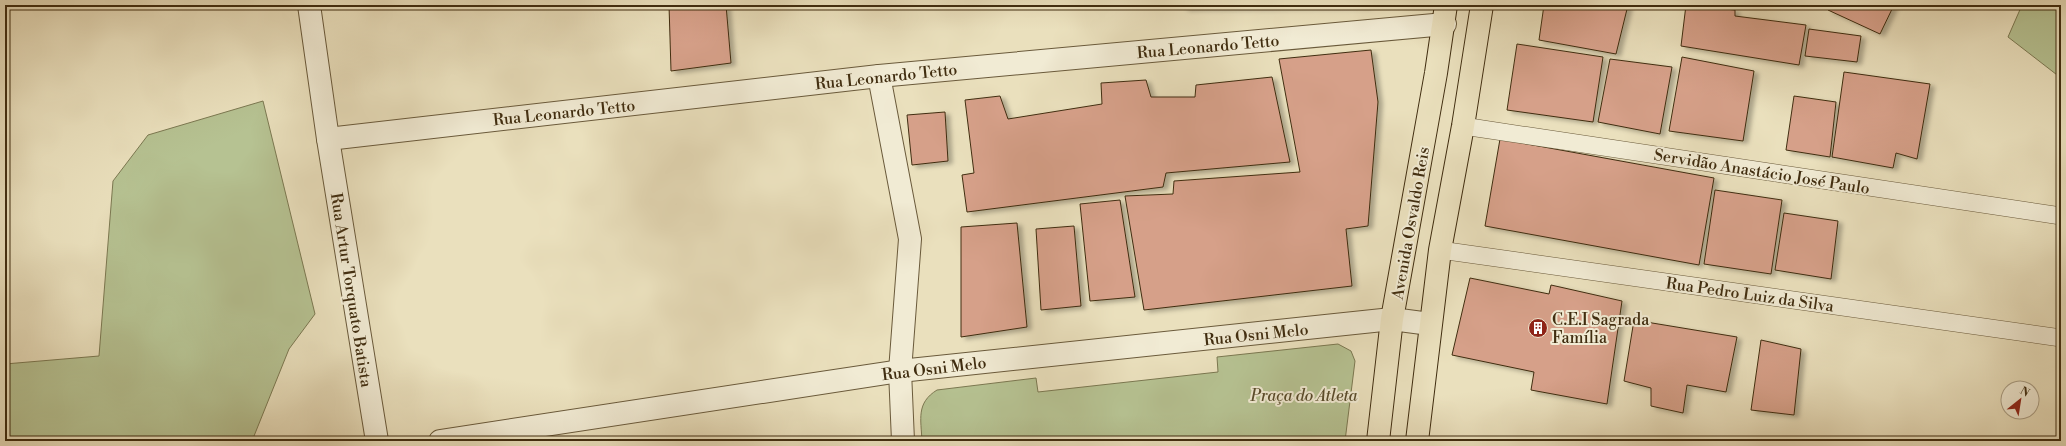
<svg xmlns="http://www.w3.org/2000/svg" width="2066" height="446" font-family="'Libre Bodoni',serif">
	<defs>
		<filter id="shadow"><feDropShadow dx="4.5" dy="2.5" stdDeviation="2" flood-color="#0004"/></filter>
	</defs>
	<rect width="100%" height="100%" fill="#eae0bd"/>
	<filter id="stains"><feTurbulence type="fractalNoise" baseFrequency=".005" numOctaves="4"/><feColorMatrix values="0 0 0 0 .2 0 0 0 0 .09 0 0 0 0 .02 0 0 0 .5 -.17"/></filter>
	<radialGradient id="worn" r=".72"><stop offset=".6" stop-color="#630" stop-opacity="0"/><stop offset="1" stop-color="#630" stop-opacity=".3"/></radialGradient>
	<g fill="#b6c292" stroke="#7b7851">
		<polygon points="2022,5 2061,5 2061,78 2008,37"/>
		<polygon points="263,101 315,314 289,349 252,441 5,441 5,364 99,356 113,181 148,135"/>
		<path d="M 1338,344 L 1351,351 L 1355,361 L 1345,441 L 922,441 C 921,419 916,403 937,390 L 1036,378 L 1038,392 L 1218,372 L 1217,357 Z"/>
	</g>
	<g fill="#d6a089" stroke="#402d10" filter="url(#shadow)">
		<polygon points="669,5 726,5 731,63 671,71"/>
		<polygon points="1183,5 1367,5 1367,6 1184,8"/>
		<polygon points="1544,5 1628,5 1616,54 1539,40"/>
		<polygon points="1686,5 1735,10 1735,16 1806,25 1799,65 1681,46"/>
		<polygon points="1831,5 1894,5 1880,34 1828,10"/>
		<polygon points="1809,29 1861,36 1857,62 1805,56"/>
		<polygon points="1517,44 1603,57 1593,122 1507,110"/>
		<polygon points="1371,50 1378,102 1368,226 1346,229 1352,286 1144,310 1125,196 1173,194 1174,181 1300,172 1279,59"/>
		<polygon points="1682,57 1754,71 1743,141 1669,131"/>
		<polygon points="1610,59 1672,67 1660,134 1598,122"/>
		<polygon points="1844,72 1930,84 1917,159 1896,153 1893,168 1832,157"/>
		<polygon points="1272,77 1290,162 1166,173 1163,187 967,212 962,175 974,173 965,100 1000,96 1008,119 1102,104 1101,83 1146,80 1151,97 1195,97 1196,85"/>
		<polygon points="1794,96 1836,102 1830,157 1786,150"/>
		<polygon points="945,112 948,161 912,165 907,115"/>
		<polygon points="1500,139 1714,178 1699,265 1485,226"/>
		<polygon points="1715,190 1782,200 1771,274 1704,264"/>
		<polygon points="1120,200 1135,297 1090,301 1080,204"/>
		<polygon points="1784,213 1838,221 1831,279 1775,270"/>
		<polygon points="1017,223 1027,327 961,337 961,227"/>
		<polygon points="1074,226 1081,306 1041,310 1036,229"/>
		<polygon points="1470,278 1549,294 1551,285 1622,301 1607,404 1531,390 1534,372 1452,355"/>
		<polygon points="1634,320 1737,337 1726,392 1687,385 1683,413 1651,406 1651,388 1624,381"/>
		<polygon points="1761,340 1801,349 1794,415 1751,410"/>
		<polygon points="1538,437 1558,441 1537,441"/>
	</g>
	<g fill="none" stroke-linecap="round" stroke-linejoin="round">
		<g stroke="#6a5a3b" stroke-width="18">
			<g id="lane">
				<polyline points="1463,126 2061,216"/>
				<polyline points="1440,250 2061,338"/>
			</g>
		</g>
		<g stroke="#6a5a3b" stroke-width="24">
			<g id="street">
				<polyline points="309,5 328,139 377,441"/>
				<polyline points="879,76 910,239 900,371 903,441"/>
				<polyline points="328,139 879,76 1445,24"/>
				<polyline points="440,441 900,371 1392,319 1430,324"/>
			</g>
		</g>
		<g stroke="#402d10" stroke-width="24">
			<g id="primary">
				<polyline points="1378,441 1392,319 1436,73 1446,5"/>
				<polyline points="1417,441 1440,250 1463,126 1482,5"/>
			</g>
		</g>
		<use href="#lane" stroke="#f1ebd4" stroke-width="17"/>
		<use href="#street" stroke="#f1ebd4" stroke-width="22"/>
		<use href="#primary" stroke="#eae0bd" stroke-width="22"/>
	</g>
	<defs>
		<g id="building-disc" transform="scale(1)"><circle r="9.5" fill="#8f2418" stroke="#f1ebd4"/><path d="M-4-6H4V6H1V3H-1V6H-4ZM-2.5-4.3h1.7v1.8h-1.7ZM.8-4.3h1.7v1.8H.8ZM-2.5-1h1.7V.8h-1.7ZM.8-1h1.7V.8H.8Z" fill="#fff"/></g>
	</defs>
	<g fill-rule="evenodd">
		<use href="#building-disc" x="1538" y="328"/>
	</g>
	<g text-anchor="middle" stroke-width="4" stroke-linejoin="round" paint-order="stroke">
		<g font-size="16" fill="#402d10" stroke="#f1ebd4">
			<text transform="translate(1208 46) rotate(-5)" y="6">Rua Leonardo Tetto</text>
			<text transform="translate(886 76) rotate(-6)" y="6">Rua Leonardo Tetto</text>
			<text transform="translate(564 112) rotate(-6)" y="6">Rua Leonardo Tetto</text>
			<text transform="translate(1762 171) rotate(9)" y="6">Servidão Anastácio José Paulo</text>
			<text transform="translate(1410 223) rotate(-80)" y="6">Avenida Osvaldo Reis</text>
			<text transform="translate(352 290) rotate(81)" y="6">Rua Artur Torquato Batista</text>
			<text transform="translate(1750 294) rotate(8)" y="6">Rua Pedro Luiz da Silva</text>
			<text transform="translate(1256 334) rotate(-6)" y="6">Rua Osni Melo</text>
			<text transform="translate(934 368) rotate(-7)" y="6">Rua Osni Melo</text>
		</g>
		<g font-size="16" fill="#402d10" stroke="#f1ebd4" text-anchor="start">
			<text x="1552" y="325">C.E.I Sagrada<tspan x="1552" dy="18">Família</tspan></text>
		</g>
		<g font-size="16" font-style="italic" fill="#584b2a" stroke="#f1ebd4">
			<text x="1304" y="401">Praça do Atleta</text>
		</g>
	</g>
	<rect width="2066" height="446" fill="none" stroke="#eae0bd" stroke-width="20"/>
	<rect x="6" y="6" width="2054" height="434" fill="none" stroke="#402d10" stroke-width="2"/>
	<rect x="10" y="10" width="2046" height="426" fill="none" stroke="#402d10"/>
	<g transform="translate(2020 400) rotate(30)"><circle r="19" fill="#f1ebd4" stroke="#aa9f86"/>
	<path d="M0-3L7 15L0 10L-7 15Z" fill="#8f2418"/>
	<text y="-6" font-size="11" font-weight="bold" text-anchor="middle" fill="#402d10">N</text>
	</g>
	<rect width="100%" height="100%" filter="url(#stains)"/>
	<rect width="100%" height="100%" fill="url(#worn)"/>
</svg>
